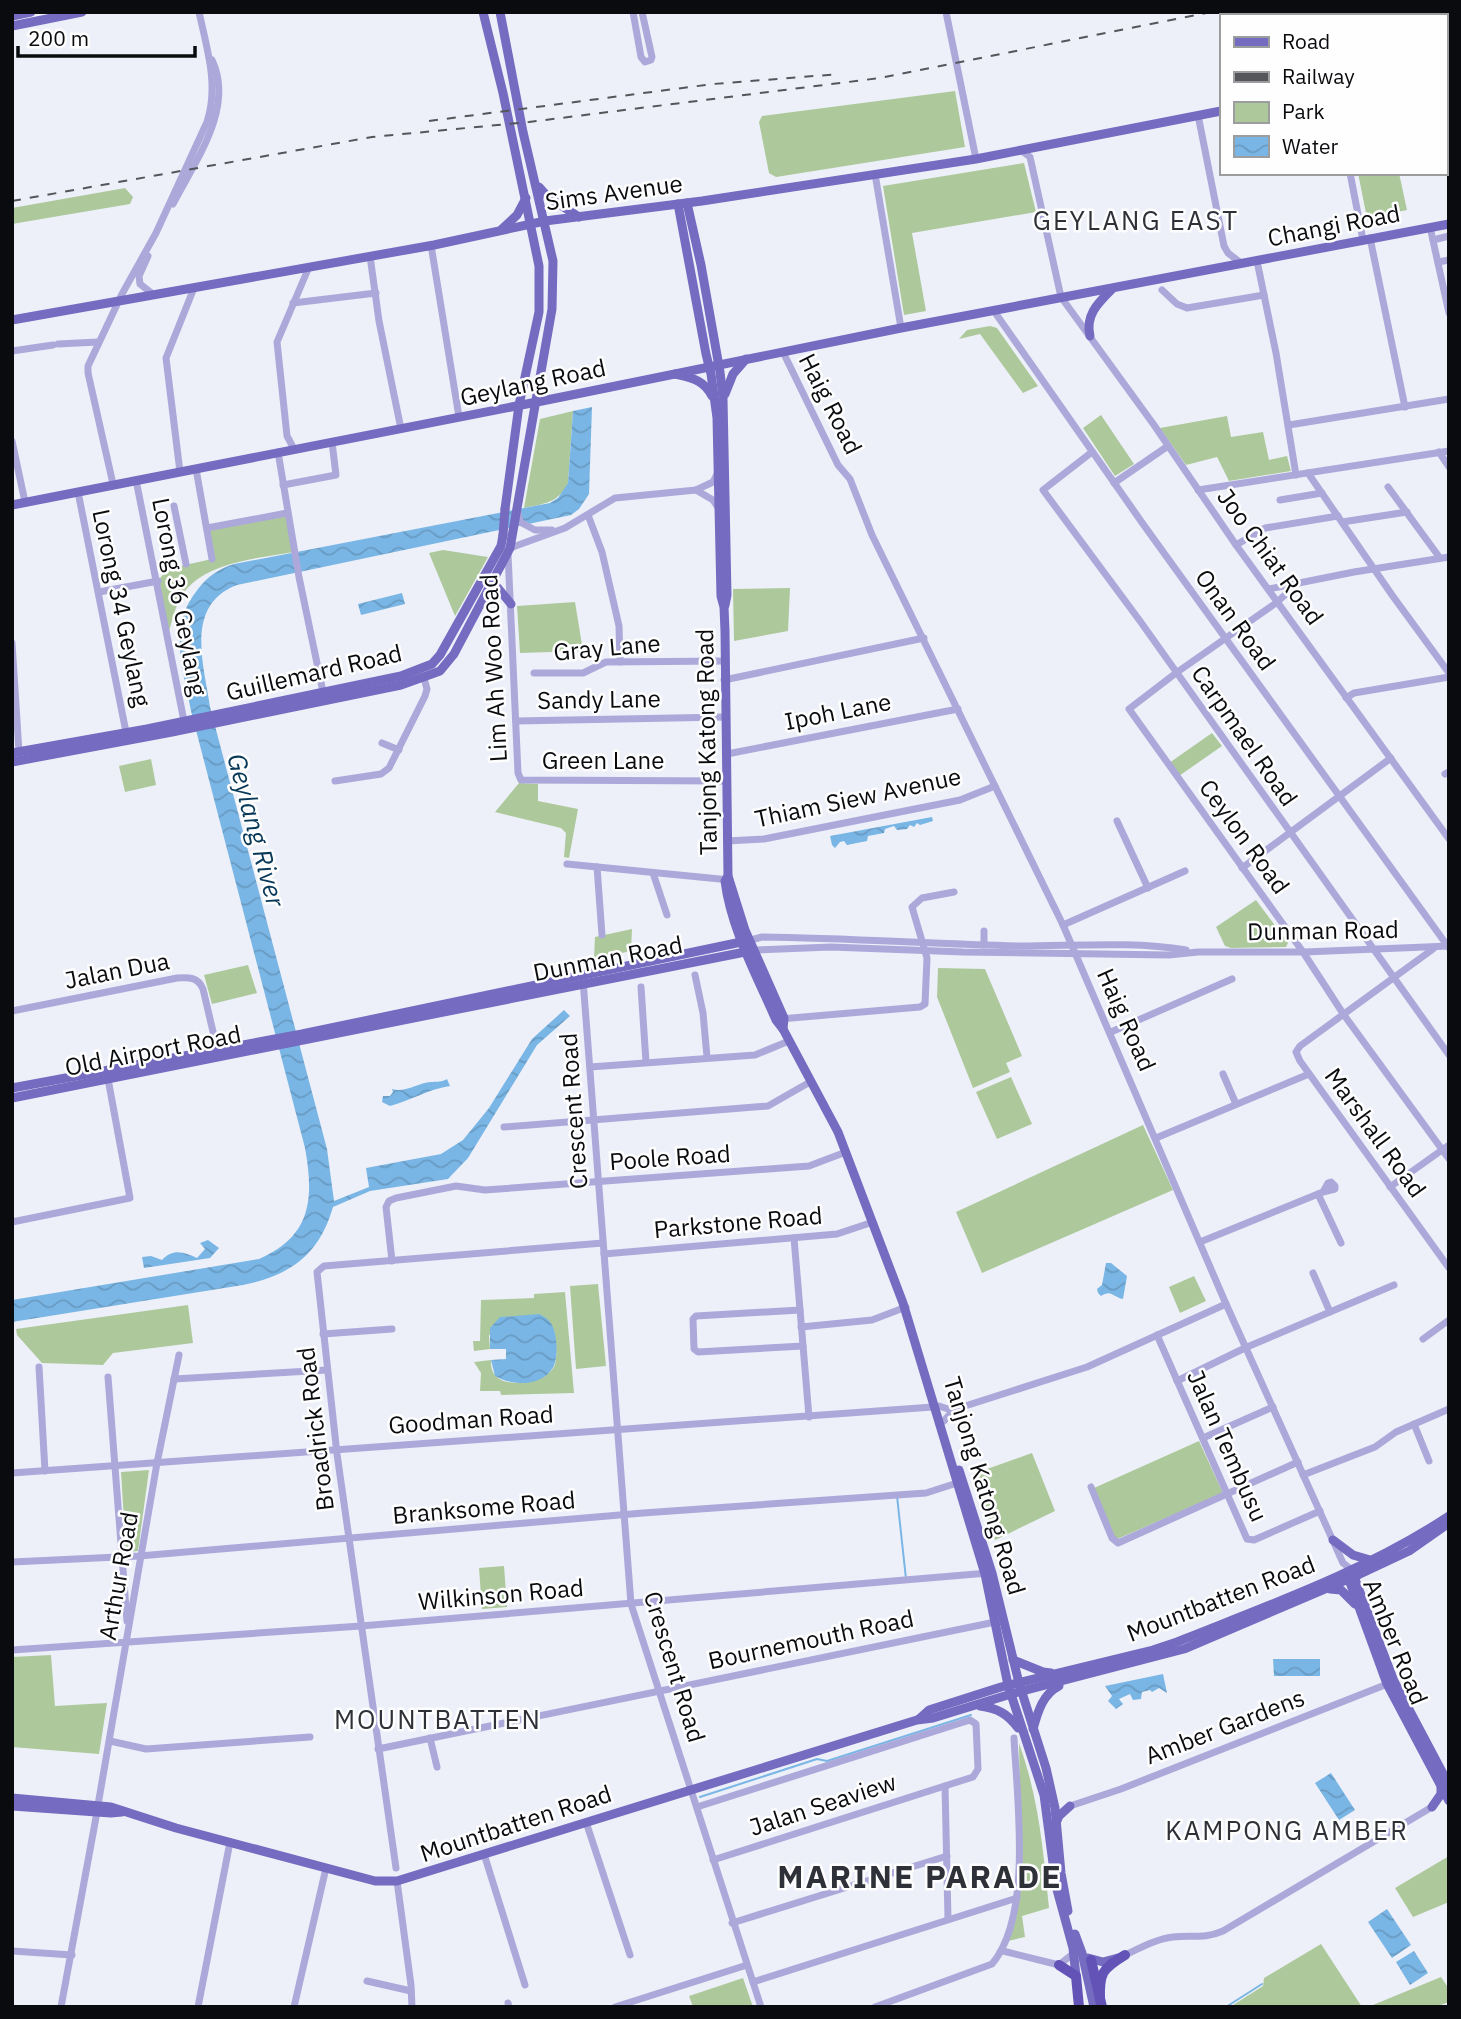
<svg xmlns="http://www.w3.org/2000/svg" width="1461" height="2019" font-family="'IBM Plex Sans',sans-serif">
	<defs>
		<pattern id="water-waves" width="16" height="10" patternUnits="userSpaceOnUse" patternTransform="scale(1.75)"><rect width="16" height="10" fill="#7ab6e5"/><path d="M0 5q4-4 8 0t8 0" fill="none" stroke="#689bc3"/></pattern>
	</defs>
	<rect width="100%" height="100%" fill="#edf0f9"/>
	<g fill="#adc99b">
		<polygon points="955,91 965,147 776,177 769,173 759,122 762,116"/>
		<polygon points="1024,163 1036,212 912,233 926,311 904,315 883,186"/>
		<polygon points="1358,173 1399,173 1407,210 1367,218"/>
		<polygon points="125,188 133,197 130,204 12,224 12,208"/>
		<polygon points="990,326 997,328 1038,386 1023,393 980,334 959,339 967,330"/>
		<path d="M 573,411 L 568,483 C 559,503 543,504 524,508 L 540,419 Z"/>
		<polygon points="1101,415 1134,464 1115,476 1083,428"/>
		<polygon points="1227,416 1231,437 1263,432 1269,460 1287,456 1291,471 1229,481 1217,457 1186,465 1160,428"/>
		<path d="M 287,513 L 294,552 C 260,558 204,562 183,594 C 175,606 172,621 168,635 L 158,581 L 167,569 L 212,559 L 207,528 Z"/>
		<polygon points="443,550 488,557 455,616 429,553"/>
		<polygon points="790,588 788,631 734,641 733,589"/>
		<polygon points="575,602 583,651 520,653 517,606"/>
		<polygon points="1212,733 1222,746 1179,776 1169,763"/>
		<polygon points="151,759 156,785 125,792 119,766"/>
		<polygon points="519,783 538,784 538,801 578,809 569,858 564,857 566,833 561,828 495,812"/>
		<polygon points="1256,900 1288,943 1286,947 1231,948 1225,946 1216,927"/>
		<polygon points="632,929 631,951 594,959 595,937"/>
		<polygon points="248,965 257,993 212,1004 204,975"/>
		<polygon points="938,968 985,969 1022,1056 1006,1063 1010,1072 973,1088 937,997"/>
		<polygon points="1011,1077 1032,1124 997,1139 976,1092"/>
		<polygon points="1143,1125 1173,1190 982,1273 956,1212"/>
		<polygon points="1194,1276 1206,1301 1180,1313 1169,1287"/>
		<polygon points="598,1284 606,1366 576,1369 570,1286"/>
		<path d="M 565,1292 L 574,1393 L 501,1395 L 500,1391 L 480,1391 L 481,1373 L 474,1362 L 491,1360 C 491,1364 491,1368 493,1372 C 501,1391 550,1383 555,1364 C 558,1353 555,1340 554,1330 L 489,1335 L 490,1349 L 474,1351 L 473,1341 L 480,1341 L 481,1300 L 534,1298 L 534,1294 Z"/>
		<polygon points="188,1305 193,1343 113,1353 103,1365 42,1363 17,1335 16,1329"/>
		<polygon points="1199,1441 1223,1493 1115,1540 1094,1488"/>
		<polygon points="1032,1453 1055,1511 995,1540 973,1474"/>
		<polygon points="149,1470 138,1551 126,1552 121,1472"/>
		<polygon points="504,1566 507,1607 482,1609 479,1568"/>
		<polygon points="51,1655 55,1706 107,1703 99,1754 12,1747 12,1657"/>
		<path d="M 1019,1743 C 1039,1799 1043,1849 1049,1908 L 1022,1916 L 1025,1937 L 1008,1941 L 1021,1886 Z"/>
		<polygon points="1449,1856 1449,1902 1413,1917 1395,1888"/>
		<polygon points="1321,1944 1362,2007 1230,2007 1263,1986 1264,1978"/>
		<polygon points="1441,1977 1449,1989 1449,2002 1435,2007 1368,2007"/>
		<polygon points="743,1978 753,2007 693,2007 689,1996"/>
	</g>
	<g fill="url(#water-waves)">
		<path d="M 592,407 L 589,494 L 579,509 L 571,515 L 237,585 C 184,605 204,665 210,707 L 327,1149 L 334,1201 L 369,1187 L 366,1168 L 441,1154 L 463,1140 L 489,1108 L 532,1039 L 564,1010 L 570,1016 L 537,1045 L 468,1158 L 448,1179 L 370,1191 L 333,1207 C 319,1255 291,1275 243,1285 L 12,1322 L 12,1300 L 259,1259 C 312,1236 314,1198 305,1148 L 191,711 C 183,668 167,627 198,589 C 207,577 220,568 234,564 L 550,503 L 558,498 L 568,483 L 573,411 Z"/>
		<polygon points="402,593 405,604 361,615 358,604"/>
		<polygon points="932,817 933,821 920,825 917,823 914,827 910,825 907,829 897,830 894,826 885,829 884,833 868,836 867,841 847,845 844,841 840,842 835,848 832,845 830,836"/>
		<path d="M 447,1079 L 450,1086 C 429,1089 412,1100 390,1106 L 382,1102 L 383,1096 L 390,1096 L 393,1092 L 392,1089 C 406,1093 417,1083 431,1082 C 438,1081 440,1083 447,1079 Z"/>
		<path d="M 208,1240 L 219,1248 L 210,1258 L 144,1268 L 142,1257 L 151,1256 L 162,1260 C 173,1248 184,1252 197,1258 L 205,1249 L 200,1243 Z"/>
		<path d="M 1106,1263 L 1111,1263 L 1127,1276 L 1123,1299 C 1113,1297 1111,1289 1101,1296 L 1098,1293 L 1097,1289 L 1102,1285 Z"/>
		<path d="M 539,1314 C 545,1317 549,1319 552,1325 C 557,1334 559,1360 552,1369 C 540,1387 512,1386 495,1376 L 491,1360 L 506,1359 L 506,1349 L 490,1349 L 490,1328 L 500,1317 Z"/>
		<polygon points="1273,1659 1320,1659 1320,1676 1274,1676"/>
		<polygon points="1163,1674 1167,1693 1159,1688 1152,1692 1150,1690 1142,1692 1141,1699 1133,1700 1130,1694 1119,1699 1123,1704 1116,1709 1108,1701 1112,1696 1105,1686"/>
		<polygon points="1331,1773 1355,1810 1339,1820 1315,1783"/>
		<polygon points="1387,1909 1411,1945 1392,1958 1368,1922"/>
		<polygon points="1414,1951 1428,1973 1410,1985 1396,1962"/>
	</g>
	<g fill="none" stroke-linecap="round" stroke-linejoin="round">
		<g stroke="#7ab6e5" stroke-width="2">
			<polyline points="897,1496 906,1579"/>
			<polyline points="700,1797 817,1759 827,1761 971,1715"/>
			<polyline points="1226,2007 1262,1984"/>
		</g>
		<g stroke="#aca9da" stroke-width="7">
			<polyline points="633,12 641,57 645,62 651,60 652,57 642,12"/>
			<polyline points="946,12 976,159"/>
			<polyline points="1315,12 1316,16"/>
			<polyline points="1198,115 1224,246 1228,253 1241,263"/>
			<polyline points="1022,151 1030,157 1061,297 1154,425 1236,545 1449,839"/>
			<polyline points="1350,173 1363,240"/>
			<polyline points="875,174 901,328"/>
			<path d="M 173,204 C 195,161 235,108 212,60"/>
			<polyline points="1430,227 1449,313"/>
			<polyline points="1370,238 1405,407"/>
			<polyline points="1433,240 1449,236"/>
			<polyline points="431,245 459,417"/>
			<polyline points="148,256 139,276 140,284 154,295"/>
			<polyline points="370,256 379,321 401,429"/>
			<polyline points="1257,261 1276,353 1296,475"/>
			<polyline points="1438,262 1449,260"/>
			<polyline points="1162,290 1177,304 1187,308 1264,295"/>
			<polyline points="293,303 376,293"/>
			<polyline points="994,311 1143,524 1449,948"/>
			<polyline points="58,344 98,342"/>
			<polyline points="12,351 53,345"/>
			<polyline points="783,352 838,465 850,479 872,535 1063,925 1226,1304 1343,1563 1351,1569"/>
			<polyline points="1289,425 1449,399"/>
			<polyline points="12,441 25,502"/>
			<polyline points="294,449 287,436 277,342 309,267"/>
			<polyline points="278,452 299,577 323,692"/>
			<polyline points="1092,452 1043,490 1140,621 1449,1055"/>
			<polyline points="1439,452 1449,467"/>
			<polyline points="196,469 212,559"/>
			<polyline points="180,472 166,358 194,288"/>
			<polyline points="1308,473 1392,595 1449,673"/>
			<polyline points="136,480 184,721"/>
			<polyline points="1114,483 1168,446"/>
			<path d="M 113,484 L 88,373 L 88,366 L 122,294 L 156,233 L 207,122 C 219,85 207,49 199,12"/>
			<polyline points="283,485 336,475 332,442"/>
			<polyline points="1388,487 1440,558"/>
			<polyline points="696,490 713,500 719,509"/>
			<polyline points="1198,490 1449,451"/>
			<polyline points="78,492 126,732"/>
			<polyline points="1280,500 1322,493"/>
			<polyline points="174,506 186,564"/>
			<polyline points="518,512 520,522 535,530 552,530"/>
			<polyline points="588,515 602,552 619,626 620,662"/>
			<polyline points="1342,522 1407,512"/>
			<polyline points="207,528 287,513"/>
			<polyline points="1236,545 1265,528 1338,516"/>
			<polyline points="510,548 565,528 615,498 696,490 713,482 717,474"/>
			<polyline points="508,554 518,773 521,780 727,781"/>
			<polyline points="1297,584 1276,603 1176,673 1129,709 1303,952 1344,1015 1449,1159"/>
			<polyline points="1269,589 1354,572 1449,557"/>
			<polyline points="99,592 158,581"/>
			<polyline points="12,643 19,752"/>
			<polyline points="534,673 583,673 606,662 724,661"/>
			<polyline points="724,680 924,638"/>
			<polyline points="1346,698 1354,693 1449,677"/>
			<polyline points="516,721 726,717"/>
			<polyline points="382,743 399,750"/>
			<polyline points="727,754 958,709"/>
			<polyline points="1445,774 1449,772"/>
			<polyline points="335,781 381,774 389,768 425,696 427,689 424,678"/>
			<polyline points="1117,821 1148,888"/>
			<polyline points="727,841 764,839 960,800 995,786"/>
			<polyline points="567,864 730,880"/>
			<polyline points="597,867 602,935"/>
			<polyline points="1242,868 1391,758"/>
			<polyline points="653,873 667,915"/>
			<polyline points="1063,925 1185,871"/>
			<polyline points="984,931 984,945"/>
			<path d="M 751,940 L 762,937 C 848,938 934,944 1020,946 C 1075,946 1132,941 1186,950"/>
			<polyline points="1433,949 1300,1046 1296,1052 1300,1061 1449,1268"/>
			<polyline points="755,950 831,947 963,952 1169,955 1198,952 1305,952 1449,946"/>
			<polyline points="695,975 703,1013 707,1057"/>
			<polyline points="583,980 631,1604 761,2007"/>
			<polyline points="641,987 646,1062"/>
			<path d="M 12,1011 L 177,978 C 189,977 198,977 203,989 L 218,1053"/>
			<polyline points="780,1019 920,1007 925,1004 927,958 912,907 922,898 954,892"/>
			<polyline points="1111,1032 1232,979"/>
			<polyline points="590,1067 755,1055 789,1041"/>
			<polyline points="1223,1074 1236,1104"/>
			<polyline points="504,1127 768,1106 810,1082"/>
			<polyline points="1156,1138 1309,1074"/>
			<polyline points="1390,1187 1449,1145"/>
			<polyline points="1318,1194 1341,1243"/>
			<polyline points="12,1222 130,1198 108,1079"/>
			<polyline points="794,1238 809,1417"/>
			<polyline points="1200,1242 1323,1192 1335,1189 1335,1186 1331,1182 1328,1183 1323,1192"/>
			<polyline points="604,1254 837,1234 873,1222"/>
			<polyline points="392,1261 386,1207 389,1201 396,1198 456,1186 485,1190 809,1166 846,1152"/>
			<polyline points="1313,1273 1330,1312"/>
			<polyline points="800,1310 696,1316 693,1319 694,1349 698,1352 803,1346"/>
			<polyline points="801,1327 872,1320 906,1307"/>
			<polyline points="323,1334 392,1329"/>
			<polyline points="1157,1335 1247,1539 1254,1540 1320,1511"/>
			<polyline points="1423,1339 1449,1320"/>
			<polyline points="39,1367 45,1471"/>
			<polyline points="108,1377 127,1621"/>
			<polyline points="174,1379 327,1370"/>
			<polyline points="1177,1381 1247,1347 1394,1285"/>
			<polyline points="939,1406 948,1409 962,1407 1087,1367 1226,1304"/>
			<polyline points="944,1421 949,1415 962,1408"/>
			<polyline points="1414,1424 1429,1461"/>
			<polyline points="1203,1438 1273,1407"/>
			<polyline points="12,1473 933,1407"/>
			<polyline points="1303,1475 1375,1447 1396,1432 1449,1409"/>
			<polyline points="1091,1487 1112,1538 1118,1543 1298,1462"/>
			<polyline points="12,1562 139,1556 643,1513 926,1493 957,1483"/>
			<polyline points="12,1650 361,1626 988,1573"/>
			<polyline points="430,1738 437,1767"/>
			<polyline points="110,1741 146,1749 310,1737"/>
			<polyline points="378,1749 1000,1621"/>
			<polyline points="945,1786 948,1919"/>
			<polyline points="98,1805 157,1463 179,1355"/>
			<polyline points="1070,1806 1121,1789 1390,1683"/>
			<polyline points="697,1807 970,1720 976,1724 978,1769 973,1777 713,1860"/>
			<polyline points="586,1822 630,1955"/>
			<polyline points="484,1854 525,1985"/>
			<polyline points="396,1868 337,1454 317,1272 324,1266 603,1243"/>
			<polyline points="397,1881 411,1985 412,2007"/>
			<polyline points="732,1923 947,1856"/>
			<polyline points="12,1951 72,1955"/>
			<polyline points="1003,1951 1059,1965 1074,1953"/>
			<path d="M 1125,1955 C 1140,1948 1156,1939 1173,1937 C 1191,1935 1205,1939 1223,1931 L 1432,1807"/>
			<polyline points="367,1981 411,1991"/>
			<polyline points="753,1982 1017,1898"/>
			<polyline points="508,2003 509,2007"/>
			<polyline points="61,2007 97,1812"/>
			<polyline points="198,2007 230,1842"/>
			<polyline points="294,2007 326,1868"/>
			<polyline points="615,2007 747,1965"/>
			<path d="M 875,2007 L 992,1964 C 1033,1915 1017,1800 1014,1738"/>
		</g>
		<g stroke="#756bc1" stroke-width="9">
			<polyline points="483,12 503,93 539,266 539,312 519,405 505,509"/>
			<polyline points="12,16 31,12"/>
			<polyline points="12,26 82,12"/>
			<polyline points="1445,65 1449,64"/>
			<polyline points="539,187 548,197 579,217"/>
			<polyline points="687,203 701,265 720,372 723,399 727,595 725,605"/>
			<polyline points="678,204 706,354 711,374 717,418 721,596 724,607 725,631 728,876 745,930 784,1018 783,1029"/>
			<polyline points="502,229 517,215 526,198"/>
			<polyline points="12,320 434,245 545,221 702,201 976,159 1221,111"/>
			<path d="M 1090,336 C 1085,315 1098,303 1112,289"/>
			<path d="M 675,374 C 692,378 704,380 712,396"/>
			<polyline points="725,394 733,374 746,359"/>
			<polyline points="12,505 542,401 901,328 1449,224"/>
			<polyline points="492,585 497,587 511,604"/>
			<polyline points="12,753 147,729 401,676 432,664 440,655 501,546 503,535"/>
			<polyline points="12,762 172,732 401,685 440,671 454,654 510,548 552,309 553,261 523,132 500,12"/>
			<path d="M 728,876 L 725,881 C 731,929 757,976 776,1020 L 783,1029 L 838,1132 L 903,1303 L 985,1574 L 1008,1685 L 1044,1795 L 1056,1886 L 1073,1948 L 1076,1976"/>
			<polyline points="12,1088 302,1034 746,941"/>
			<polyline points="12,1098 750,951"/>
			<polyline points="959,1470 992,1573 1019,1683 1046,1768 1055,1808 1061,1873 1068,1911"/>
			<polyline points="1333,1540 1353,1555 1370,1560"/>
			<polyline points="1353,1574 1394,1681 1449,1785"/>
			<polyline points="1348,1577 1387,1684 1449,1801"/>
			<polyline points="1330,1589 1341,1590 1355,1604"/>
			<polyline points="1013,1660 1043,1672 1051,1673"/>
			<path d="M 980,1706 C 997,1708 1008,1714 1018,1728"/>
			<path d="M 919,1719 L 929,1710 L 1001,1687 L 1153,1650 L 1177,1642 C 1269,1605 1366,1571 1449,1516"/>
			<path d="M 1033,1729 C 1038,1711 1043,1694 1059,1686"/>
			<polyline points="12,1798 111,1807 176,1828 375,1881 397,1881 917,1720 933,1718 1011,1694 1184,1649 1360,1574 1409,1551 1449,1523"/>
			<polyline points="12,1806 111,1813 122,1812"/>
			<polyline points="1432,1807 1441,1794 1441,1787"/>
			<polyline points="1056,1823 1059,1816 1070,1806"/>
			<polyline points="1075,1934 1082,1953 1094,2007"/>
			<polyline points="1088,1958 1103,1962 1118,1958"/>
		</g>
		<g stroke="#6353b7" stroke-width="10">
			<polyline points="1091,1960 1102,2007"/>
			<polyline points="1059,1965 1076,1976 1079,2007"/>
			<path d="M 1100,2000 C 1099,1973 1102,1969 1125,1955"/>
		</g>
		<g stroke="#54565b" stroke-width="2" stroke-dasharray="9 9" stroke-linecap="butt">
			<polyline points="429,121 713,84 840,74"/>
			<polyline points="12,201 372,137 529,122 880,78 1211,12"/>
		</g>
		<polyline stroke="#756bc1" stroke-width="9" points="503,535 505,509"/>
	</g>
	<g text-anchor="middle" stroke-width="5" stroke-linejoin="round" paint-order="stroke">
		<g font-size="24" fill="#0a0b0e" stroke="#fefefe">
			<text transform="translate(614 193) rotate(-8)" y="8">Sims Avenue</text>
			<text transform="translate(1334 226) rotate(-11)" y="8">Changi Road</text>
			<text transform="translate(533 383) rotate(-12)" y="8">Geylang Road</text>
			<text transform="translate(830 404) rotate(63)" y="8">Haig Road</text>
			<text transform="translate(1270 557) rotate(54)" y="8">Joo Chiat Road</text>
			<text transform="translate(179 597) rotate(79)" y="8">Lorong 36 Geylang</text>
			<text transform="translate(121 608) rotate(78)" y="8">Lorong 34 Geylang</text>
			<text transform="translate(1235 620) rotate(54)" y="8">Onan Road</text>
			<text transform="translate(607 648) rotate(-5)" y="8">Gray Lane</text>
			<text transform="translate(494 668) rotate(-93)" y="8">Lim Ah Woo Road</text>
			<text transform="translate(314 673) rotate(-13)" y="8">Guillemard Road</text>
			<text transform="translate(599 700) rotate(-1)" y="8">Sandy Lane</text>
			<text transform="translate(838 712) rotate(-11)" y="8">Ipoh Lane</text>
			<text transform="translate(1244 736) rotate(55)" y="8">Carpmael Road</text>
			<text transform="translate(707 742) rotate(-91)" y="8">Tanjong Katong Road</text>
			<text x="603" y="769">Green Lane</text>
			<text transform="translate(858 798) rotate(-12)" y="8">Thiam Siew Avenue</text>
			<text transform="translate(1244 837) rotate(54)" y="8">Ceylon Road</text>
			<text transform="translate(1323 931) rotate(-1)" y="8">Dunman Road</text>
			<text transform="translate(608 959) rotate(-11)" y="8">Dunman Road</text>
			<text transform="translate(117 971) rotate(-11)" y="8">Jalan Dua</text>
			<text transform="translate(1126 1020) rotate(66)" y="8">Haig Road</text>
			<text transform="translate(153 1051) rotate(-11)" y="8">Old Airport Road</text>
			<text transform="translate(574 1111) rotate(-94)" y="8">Crescent Road</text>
			<text transform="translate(1375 1133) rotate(54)" y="8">Marshall Road</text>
			<text transform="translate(670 1158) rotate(-4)" y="8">Poole Road</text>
			<text transform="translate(738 1223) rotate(-5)" y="8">Parkstone Road</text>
			<text transform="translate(471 1420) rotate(-4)" y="8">Goodman Road</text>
			<text transform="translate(316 1429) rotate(-97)" y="8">Broadrick Road</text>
			<text transform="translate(1227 1446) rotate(66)" y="8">Jalan Tembusu</text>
			<text transform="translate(984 1486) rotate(73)" y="8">Tanjong Katong Road</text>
			<text transform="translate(484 1508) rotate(-5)" y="8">Branksome Road</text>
			<text transform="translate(119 1576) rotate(-80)" y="8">Arthur Road</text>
			<text transform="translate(501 1595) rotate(-5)" y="8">Wilkinson Road</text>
			<text transform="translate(1221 1599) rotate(-21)" y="8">Mountbatten Road</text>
			<text transform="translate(811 1640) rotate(-12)" y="8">Bournemouth Road</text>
			<text transform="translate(1395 1642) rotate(68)" y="8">Amber Road</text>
			<text transform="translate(674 1667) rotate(73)" y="8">Crescent Road</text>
			<text transform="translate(1225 1727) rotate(-21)" y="8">Amber Gardens</text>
			<text transform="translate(823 1805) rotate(-18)" y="8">Jalan Seaview</text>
			<text transform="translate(516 1824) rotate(-18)" y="8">Mountbatten Road</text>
		</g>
		<g font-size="26" letter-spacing="2" fill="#2f3138" stroke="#fefefe">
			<text x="1136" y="230">GEYLANG EAST</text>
			<text x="438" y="1729">MOUNTBATTEN</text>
			<text x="1287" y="1840">KAMPONG AMBER</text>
		</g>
		<g font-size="26" font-style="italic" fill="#083858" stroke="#fefefe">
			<text transform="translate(256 830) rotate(75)" y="9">Geylang River</text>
		</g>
		<g font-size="32" font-weight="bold" letter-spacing="2" fill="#2f3138" stroke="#fefefe">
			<text x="920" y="1888">MARINE PARADE</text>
		</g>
	</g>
	<rect width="1461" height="2019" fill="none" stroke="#0a0b0e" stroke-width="28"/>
	<rect x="1220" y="14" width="228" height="161" fill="#fefefe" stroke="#9c9d9e" stroke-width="2"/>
	<rect x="1234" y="37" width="35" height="10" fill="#756bc1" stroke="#9c9d9e" stroke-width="2"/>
	<text x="1282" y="49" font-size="21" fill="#0a0b0e">Road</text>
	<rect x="1234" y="72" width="35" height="10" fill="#54565b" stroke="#9c9d9e" stroke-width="2"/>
	<text x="1282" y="84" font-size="21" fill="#0a0b0e">Railway</text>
	<rect x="1234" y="102" width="35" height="21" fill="#adc99b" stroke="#9c9d9e" stroke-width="2"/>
	<text x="1282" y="119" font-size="21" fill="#0a0b0e">Park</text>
	<rect x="1234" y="136" width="35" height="21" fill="url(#water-waves)" stroke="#9c9d9e" stroke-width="2"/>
	<text x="1282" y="154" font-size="21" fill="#0a0b0e">Water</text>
	<path d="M18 46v10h177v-10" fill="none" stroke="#0a0b0e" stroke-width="3.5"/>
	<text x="28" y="46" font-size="21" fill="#0a0b0e" stroke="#fefefe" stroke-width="5" paint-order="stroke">200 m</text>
</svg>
